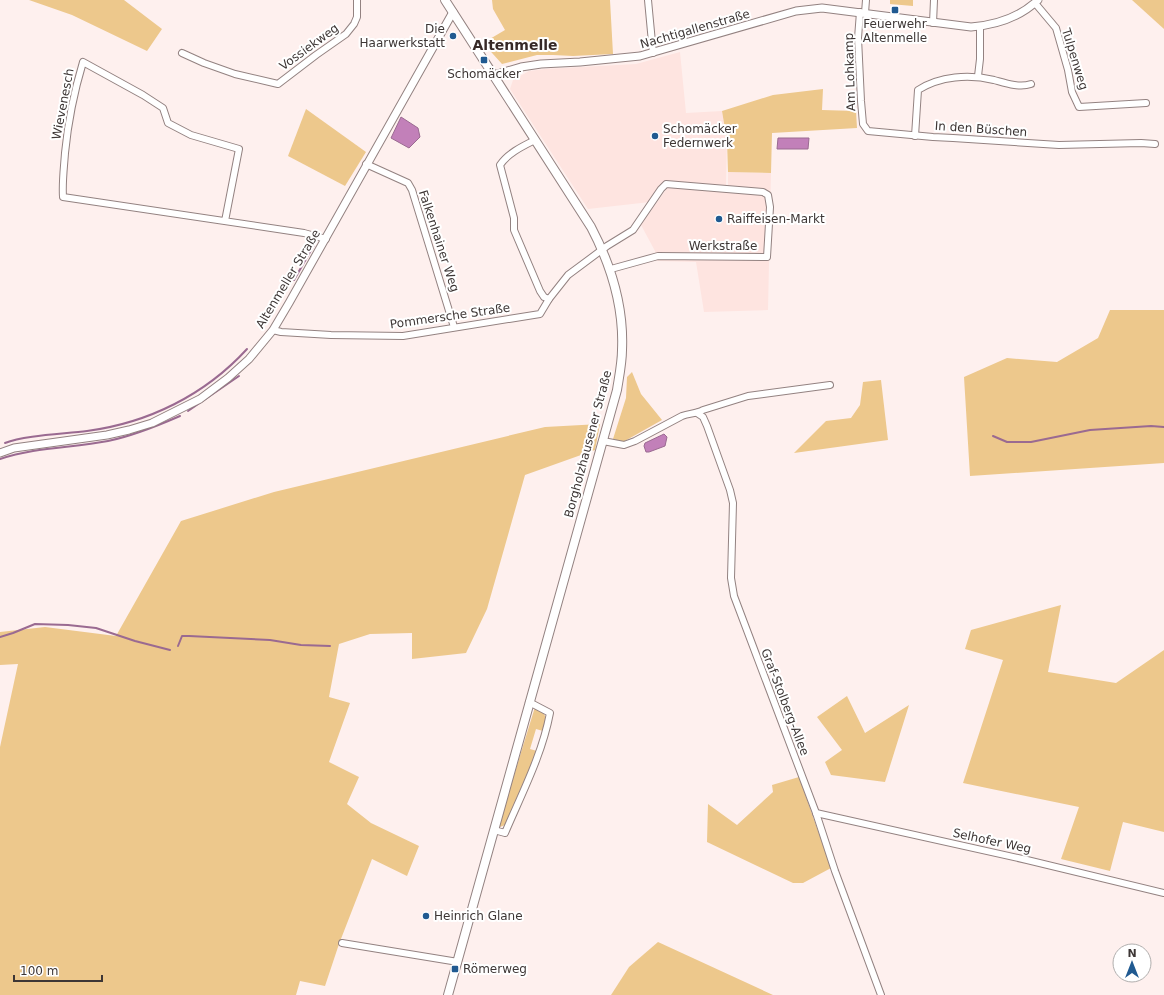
<svg xmlns="http://www.w3.org/2000/svg" width="1164" height="995" font-family="'DejaVu Sans',sans-serif">
	<rect width="100%" height="100%" fill="#fef0ee"/>
	<polygon fill="#fee4e0" points="680,52 686,113 722,111 727,141 726,185 690,184 728,186 728,172 771,173 768,310 704,312 696,262 657,261 655,251 641,225 670,184 650,202 588,209 510,89 513,80 529,71 545,69 636,64"/>
	<g fill="#edc88c">
		<polygon points="29,0 124,0 162,29 147,51 72,15"/>
		<polygon points="492,0 610,0 613,54 573,56 553,55 537,55 502,64 483,43 505,30 493,9"/>
		<polygon points="890,0 913,0 913,6 890,4"/>
		<polygon points="1132,0 1164,0 1164,29"/>
		<polygon points="823,89 822,110 856,111 857,128 772,133 771,173 728,172 727,141 722,111 773,95"/>
		<polygon points="306,109 366,152 345,186 288,156"/>
		<polygon points="1110,310 1164,310 1164,463 970,476 964,377 1007,358 1057,362 1098,338"/>
		<polygon points="632,372 641,394 662,420 623,442 613,439 626,398 627,377"/>
		<polygon points="881,380 888,440 794,453 826,421 851,418 860,405 863,382"/>
		<polygon points="600,424 595,450 525,475 487,609 466,653 412,659 412,633 370,634 339,644 329,697 350,703 329,762 359,777 347,804 371,823 419,846 407,876 372,859 339,944 325,986 300,981 296,995 0,995 0,747 18,664 0,665 0,632 45,627 116,636 181,521 274,492 545,427"/>
		<polygon points="1061,605 1048,672 1116,683 1164,650 1164,832 1123,822 1110,871 1061,859 1079,807 963,783 1003,660 965,649 971,630"/>
		<polygon points="847,696 865,733 909,705 885,782 831,775 825,762 842,750 817,717"/>
		<polygon points="535,707 542,710 546,718 543,731 536,729 530,749 537,751 505,825 500,827 499,824"/>
		<polygon points="799,777 831,868 803,883 793,883 707,842 708,804 737,825 773,792 772,785"/>
		<polygon points="658,942 773,995 611,995 629,967"/>
	</g>
	<g fill="#c280b9" stroke="#9a6a91">
		<polygon points="401,117 418,128 420,137 409,148 391,138"/>
		<polygon points="778,138 809,138 808,149 777,149"/>
		<polygon points="664,434 667,437 665,446 649,452 646,452 644,446 645,443"/>
	</g>
	<g fill="none" stroke-linecap="round" stroke-linejoin="round">
		<g stroke="#9a6a91" stroke-width="2">
			<polyline points="294,280 314,245"/>
			<polyline points="188,411 239,376"/>
			<polyline points="993,436 1007,442 1031,442 1090,430 1151,426 1164,427"/>
			<path d="M 5,443 C 25,435 64,434 87,431 C 148,423 205,395 247,349"/>
			<path d="M 0,459 C 35,447 72,448 108,441 C 133,436 157,426 180,416"/>
			<polyline points="0,637 13,633 35,624 68,625 96,628 135,641 170,650"/>
			<polyline points="178,646 182,636 189,636 270,640 301,645 330,646"/>
		</g>
		<g stroke="#938281" stroke-width="8">
			<g id="minor">
				<polyline points="648,0 653,53"/>
				<polyline points="1035,3 1056,28 1068,70 1072,92 1079,107 1146,103"/>
				<polyline points="860,12 858,38 861,101 863,124 868,131 933,137 953,138 1059,145 1141,143 1155,144"/>
				<polyline points="865,13 866,0"/>
				<polyline points="933,23 934,0"/>
				<polyline points="182,53 204,63 235,74 278,84 316,55 346,34 354,24 357,17 357,0"/>
				<polyline points="978,76 980,59 980,26"/>
				<path d="M 915,136 L 918,90 C 940,76 969,74 994,80 C 1005,83 1019,88 1031,84"/>
				<path d="M 535,140 C 523,146 508,153 500,165 L 514,218 L 514,230 L 540,291 L 544,297 L 549,299"/>
				<polyline points="366,164 408,183 412,190 454,327"/>
				<path d="M 225,221 L 239,149 L 191,135 L 168,123 L 163,108 L 143,95 L 83,62 C 74,92 68,122 65,153 C 64,168 62,182 63,197 L 304,233 L 326,239"/>
				<polyline points="273,330 281,332 331,335 403,336 540,314 549,299 568,275 607,246 633,230 661,189 666,184 763,192 768,195 770,207 767,257 658,256 611,269"/>
				<polyline points="697,413 703,417 707,426 730,490 733,503 731,578 734,596 816,813 835,871 881,995"/>
				<path d="M 603,441 L 624,445 L 635,441 L 682,416 C 690,413 696,414 703,410 L 748,396 L 830,385"/>
				<polyline points="816,813 1027,860 1164,893"/>
				<path d="M 494,830 L 505,833 C 522,793 542,755 550,713 L 529,702"/>
				<polyline points="342,943 458,962"/>
			</g>
		</g>
		<g stroke="#938281" stroke-width="9">
			<g id="tertiary">
				<path d="M 494,75 L 521,67 L 541,64 L 580,62 L 640,56 L 796,11 L 822,8 L 971,27 C 996,25 1019,18 1038,0"/>
				<polyline points="0,453 14,448 107,435 129,430 152,423 200,399 228,378 249,359 273,330 289,303 453,12"/>
			</g>
		</g>
		<g stroke="#938281" stroke-width="10">
			<path id="secondary" d="M 445,0 L 591,227 C 611,265 624,306 622,350 C 622,363 619,377 617,390 L 448,995"/>
		</g>
		<use href="#minor" stroke="#fff" stroke-width="6"/>
		<use href="#tertiary" stroke="#fff" stroke-width="7"/>
		<use href="#secondary" stroke="#fff" stroke-width="8"/>
	</g>
	<g fill="#205a91" stroke="#fff" stroke-width="1.5">
		<rect x="891" y="6" width="8" height="8" rx="2"/>
		<circle cx="453" cy="36" r="4"/>
		<rect x="480" y="56" width="8" height="8" rx="2"/>
		<circle cx="655" cy="136" r="4"/>
		<circle cx="719" cy="219" r="4"/>
		<circle cx="426" cy="916" r="4"/>
		<rect x="451" y="965" width="8" height="8" rx="2"/>
	</g>
	<g text-anchor="middle" stroke-width="4" stroke-linejoin="round" paint-order="stroke">
		<g font-size="12" fill="#3d3635" stroke="#fff" text-anchor="start">
			<text x="895" y="28" text-anchor="middle">Feuerwehr<tspan x="895" dy="14">Altenmelle</tspan></text>
			<text x="445" y="33" text-anchor="end">Die<tspan x="445" dy="14">Haarwerkstatt</tspan></text>
			<text x="484" y="78" text-anchor="middle">Schomäcker</text>
			<text x="663" y="133">Schomäcker<tspan x="663" dy="14">Federnwerk</tspan></text>
			<text x="727" y="223">Raiffeisen-Markt</text>
			<text x="434" y="920">Heinrich Glane</text>
			<text x="463" y="973">Römerweg</text>
		</g>
		<g font-size="12" fill="#3d3635" stroke="#fff">
			<text transform="translate(695 29) rotate(-16)" y="4">Nachtigallenstraße</text>
			<text transform="translate(309 47) rotate(-36)" y="4">Vossiekweg</text>
			<text transform="translate(1075 59) rotate(73)" y="4">Tulpenweg</text>
			<text transform="translate(850 72) rotate(-92)" y="4">Am Lohkamp</text>
			<text transform="translate(63 104) rotate(-79)" y="4">Wievenesch</text>
			<text transform="translate(981 129) rotate(4)" y="4">In den Büschen</text>
			<text transform="translate(439 241) rotate(72)" y="4">Falkenhainer Weg</text>
			<text x="723" y="250">Werkstraße</text>
			<text transform="translate(288 279) rotate(-59)" y="4">Altenmeller Straße</text>
			<text transform="translate(450 316) rotate(-8)" y="4">Pommersche Straße</text>
			<text transform="translate(588 444) rotate(-75)" y="4">Borgholzhausener Straße</text>
			<text transform="translate(785 702) rotate(69)" y="4">Graf-Stolberg-Allee</text>
			<text transform="translate(992 841) rotate(12)" y="4">Selhofer Weg</text>
		</g>
		<g font-size="14" font-weight="bold" fill="#362927" stroke="#fff">
			<text x="515" y="50">Altenmelle</text>
		</g>
	</g>
	<g transform="translate(1132 963)"><circle r="19" fill="#ffffff" stroke="#b1afae"/>
	<path d="M0-3L7 15L0 10L-7 15Z" fill="#205a91"/>
	<text y="-6" font-size="11" font-weight="bold" text-anchor="middle" fill="#3d3635">N</text>
	</g>
	<path d="M14 975v6h88v-6" fill="none" stroke="#3d3635" stroke-width="2"/>
	<text x="20" y="975" font-size="12" fill="#3d3635" stroke="#ffffff" stroke-width="3" paint-order="stroke">100 m</text>
</svg>
